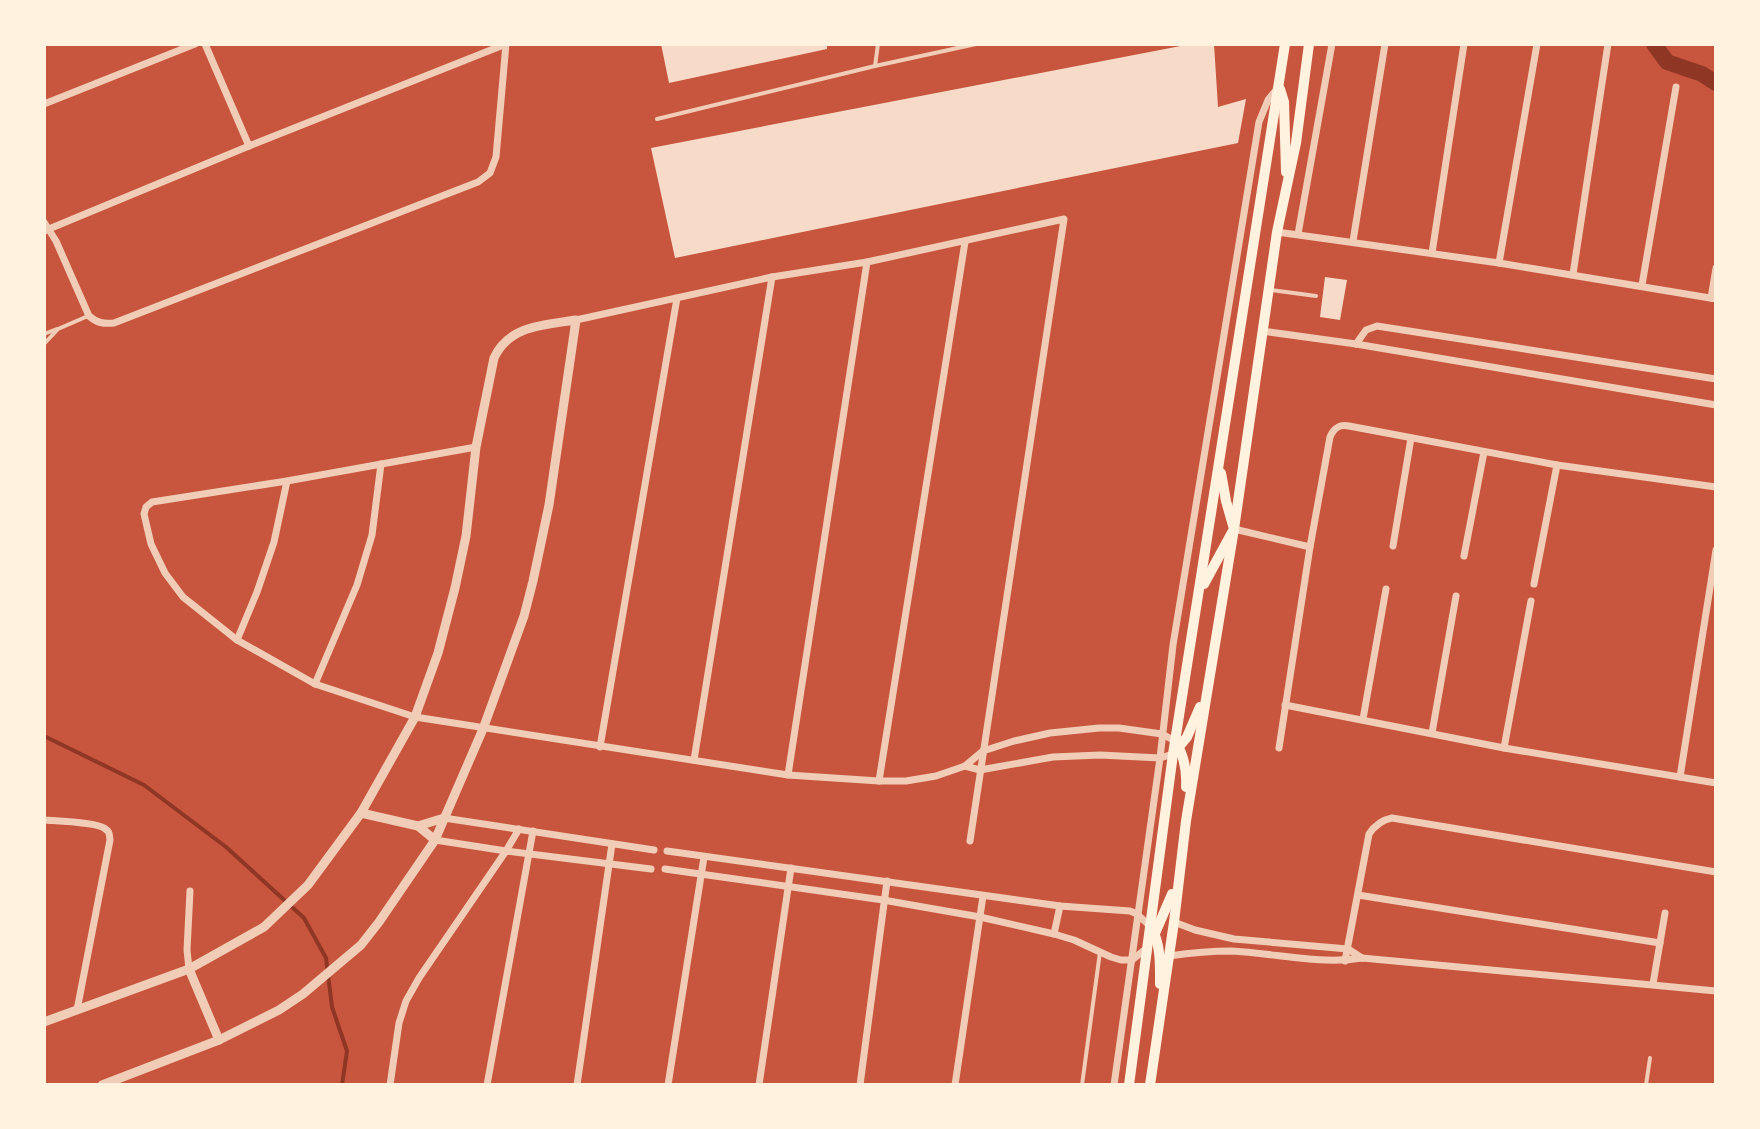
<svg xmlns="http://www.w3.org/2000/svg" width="1760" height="1129" font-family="'Golos Text',sans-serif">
	<rect width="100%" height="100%" fill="#c8553d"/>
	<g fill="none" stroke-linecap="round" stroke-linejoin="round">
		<polyline stroke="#8f3625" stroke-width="4" points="44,736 144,785 226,847 304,918 326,958 332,1007 347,1051 342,1085"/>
		<polyline stroke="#8f3625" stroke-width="16" points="1654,44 1667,62 1702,74 1716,83"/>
	</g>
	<g fill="#f7dbc8">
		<polygon points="661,44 827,44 827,49 669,83"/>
		<polygon points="1191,44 1214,44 1218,107 1246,99 1238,143 675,258 651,148"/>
		<polygon points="1325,277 1347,280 1340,320 1320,317"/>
	</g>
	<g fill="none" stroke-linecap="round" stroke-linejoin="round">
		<g stroke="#f1ccb7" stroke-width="4">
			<polyline points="875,66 878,44"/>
			<polyline points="657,119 875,66 976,44"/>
			<polyline points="1271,290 1316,296"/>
			<polyline points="44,334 57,329"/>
			<polyline points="44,344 58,329 88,316"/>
			<polyline points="1082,1085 1100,952"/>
			<polyline points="1646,1085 1650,1058"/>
		</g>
		<g stroke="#f1ccb7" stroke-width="7">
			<polyline points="205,44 249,146"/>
			<polyline points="44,104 195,44"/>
			<path d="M 44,222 L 56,241 L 89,316 C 97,323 103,324 114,323 L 478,182 L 490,173 L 496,157 L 506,44"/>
			<polyline points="44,231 249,146 506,44"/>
			<polyline points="1277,232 1499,263 1716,299"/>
			<polyline points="1298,234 1332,44"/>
			<polyline points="1353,241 1385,44"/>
			<polyline points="1432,253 1464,44"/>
			<polyline points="1499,263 1537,44"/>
			<polyline points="1573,274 1608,44"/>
			<polyline points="1642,285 1676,87"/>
			<polyline points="1711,298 1716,268"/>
			<polyline points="576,320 772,277 867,262 1064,219 970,841"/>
			<polyline points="1262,331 1356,344 1716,405"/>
			<polyline points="1356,344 1366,330 1377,326 1716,379"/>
			<polyline points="476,447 287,481 152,502 146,507 144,514 151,544 165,573 183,597 237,640 315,684 415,717 788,775 879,781 906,781 936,776 965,766 983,751 1014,741 1050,733 1099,728 1119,728 1162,734 1175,741"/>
			<polyline points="1234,529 1310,547"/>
			<polyline points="1393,546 1411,438"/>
			<polyline points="1464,556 1484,452"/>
			<polyline points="1534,584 1557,465"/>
			<polyline points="237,640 257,592 274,542 287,481"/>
			<polyline points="315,684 357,585 372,535 381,464"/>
			<polyline points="1285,705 1504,748 1716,783"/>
			<polyline points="1363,719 1386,589"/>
			<polyline points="1432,733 1456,596"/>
			<polyline points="600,747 677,298"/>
			<path d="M 1279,748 L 1310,547 L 1330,437 C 1334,428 1339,424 1349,426 L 1557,465 L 1716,487"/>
			<polyline points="1504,748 1531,601"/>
			<polyline points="694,760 772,277"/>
			<polyline points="965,766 980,770 1053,757 1100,755 1160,758 1173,754"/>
			<polyline points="788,775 867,262"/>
			<polyline points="1680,777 1716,550"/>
			<polyline points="879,781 965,242"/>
			<polyline points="444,818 654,850"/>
			<path d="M 44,820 C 57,821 94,822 104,828 C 110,832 109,833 110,840 L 77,1010"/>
			<polyline points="435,840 506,851 651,869"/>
			<polyline points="667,851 1060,906 1130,911 1137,914 1151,927"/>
			<polyline points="665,869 883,900 980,917 1054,934 1074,940 1111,957 1121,960 1132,960 1147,948"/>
			<polyline points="1358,895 1660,943"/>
			<polyline points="1174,922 1195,930 1234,939 1348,949 1362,958"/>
			<polyline points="1054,934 1060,906"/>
			<path d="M 1169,956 C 1190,953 1210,951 1231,951 C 1275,953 1319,965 1362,958 L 1716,991"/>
			<path d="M 1345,961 L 1369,834 C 1375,825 1382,820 1392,818 L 1716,872"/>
			<polyline points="189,969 187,950 190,891"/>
			<polyline points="1653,984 1665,913"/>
			<polyline points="390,1085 399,1023 406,1001 419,978 506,851 519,829"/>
			<polyline points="487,1085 533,831"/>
			<polyline points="577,1085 612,844"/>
			<polyline points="668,1085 704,857"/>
			<polyline points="759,1085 791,868"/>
			<polyline points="860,1085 887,881"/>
			<polyline points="955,1085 983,896"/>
			<polyline points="1114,1085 1160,758 1173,645 1259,122 1268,100 1277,89"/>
		</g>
		<g stroke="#f1ccb7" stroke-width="9">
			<polyline points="361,813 418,826 435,840"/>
			<polyline points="418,826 444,818"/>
			<polyline points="189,969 219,1040"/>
			<path d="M 44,1022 L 189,969 L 264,927 L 308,885 L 361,813 L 415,717 L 438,653 L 455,588 L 466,536 L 476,447 L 494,358 C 509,325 545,325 576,320 L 549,505 L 533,581 L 524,616 L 483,729 L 435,840 L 379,922 L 361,945 L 303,994 L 279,1010 L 219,1040 L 102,1085"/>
		</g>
		<g stroke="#fff3e0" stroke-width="10">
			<polyline points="1280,89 1284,102 1286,172"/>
			<polyline points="1204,584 1234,529 1226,501 1221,473"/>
			<path d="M 1175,741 C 1184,755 1187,771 1186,787"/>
			<polyline points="1177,749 1187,737 1200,707"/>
			<path d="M 1152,929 C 1161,945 1160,966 1160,984"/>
			<polyline points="1153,938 1172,894"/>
			<polyline points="1129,1085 1173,754 1285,44"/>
			<polyline points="1150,1085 1174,922 1186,821 1234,529 1277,232 1296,143 1309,44"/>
		</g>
	</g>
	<rect width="1760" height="1129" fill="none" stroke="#fff3e0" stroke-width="92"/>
</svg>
